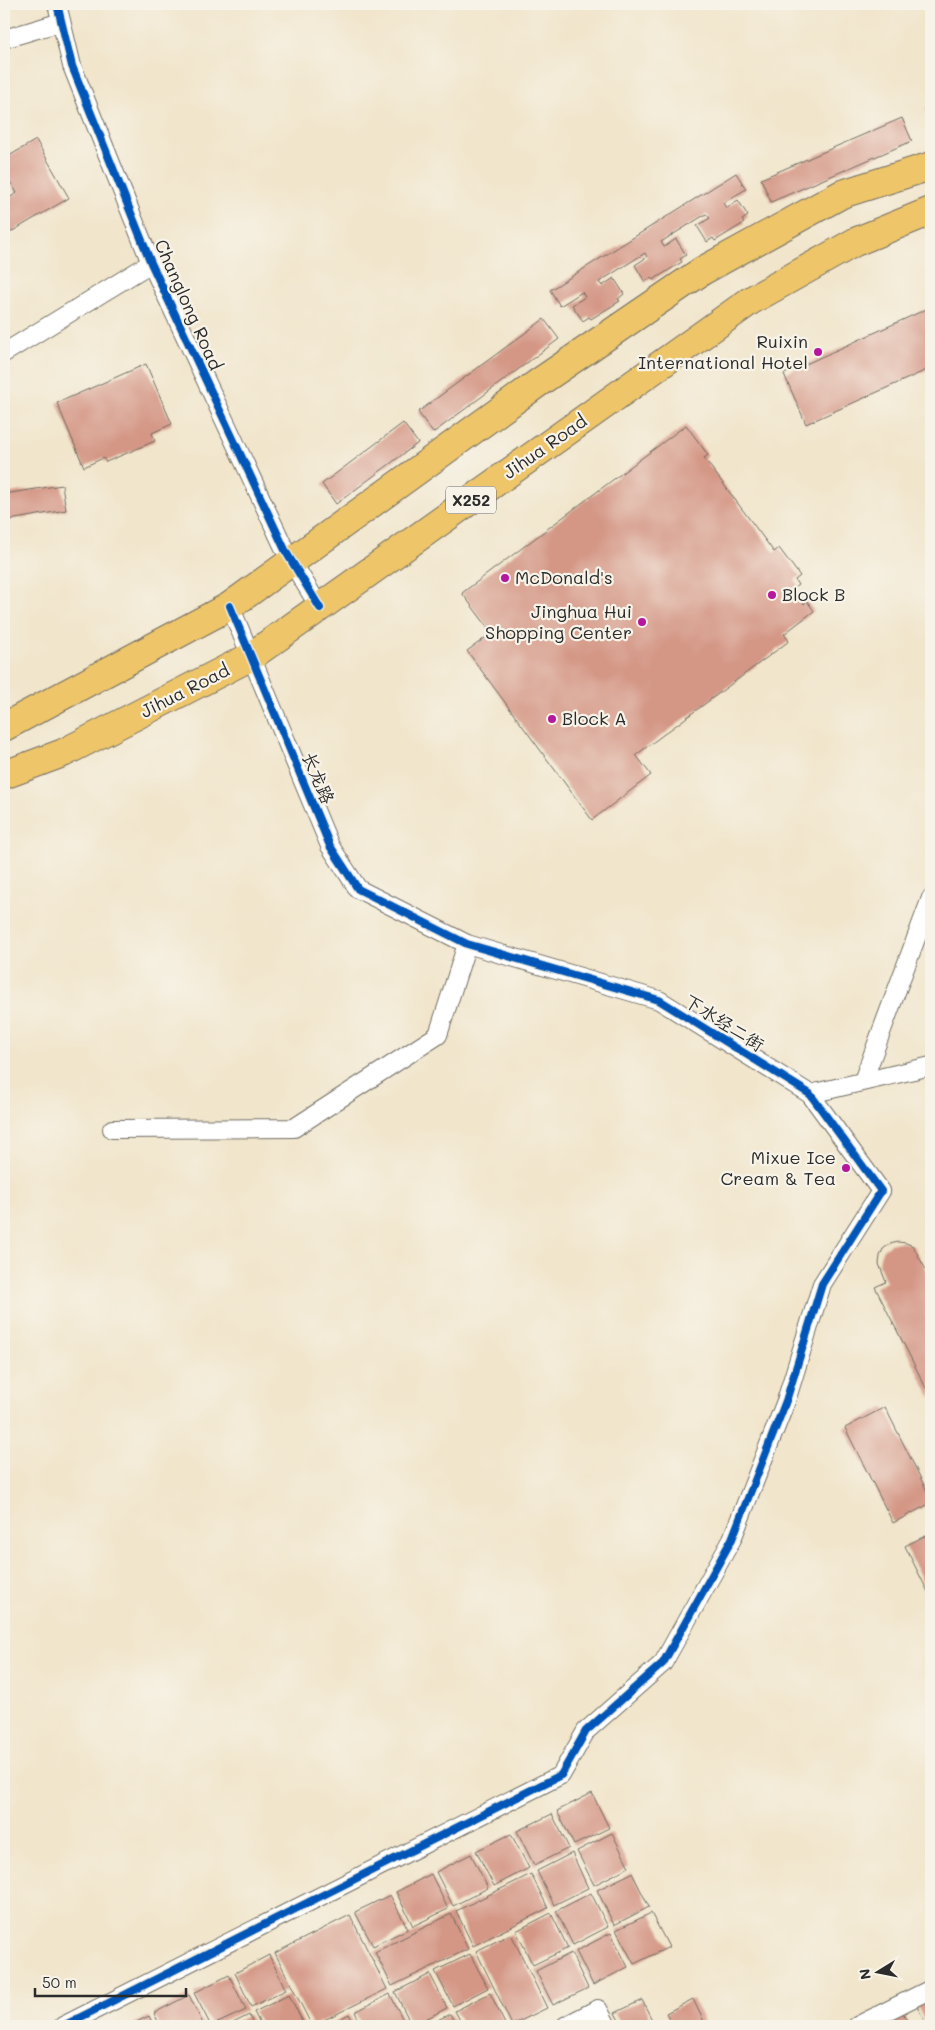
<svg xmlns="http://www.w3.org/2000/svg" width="935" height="2030" font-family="Mali,'LXGW WenKai TC',sans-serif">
	<rect width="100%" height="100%" fill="#f7f3e8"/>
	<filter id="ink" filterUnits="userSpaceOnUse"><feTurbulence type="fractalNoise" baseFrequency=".02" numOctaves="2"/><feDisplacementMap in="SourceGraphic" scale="10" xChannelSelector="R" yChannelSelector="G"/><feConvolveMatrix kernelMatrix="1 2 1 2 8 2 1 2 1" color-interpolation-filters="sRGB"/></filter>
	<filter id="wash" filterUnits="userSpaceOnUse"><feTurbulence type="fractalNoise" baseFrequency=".0096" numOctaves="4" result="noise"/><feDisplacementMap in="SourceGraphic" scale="20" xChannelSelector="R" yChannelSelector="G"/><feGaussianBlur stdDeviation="1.12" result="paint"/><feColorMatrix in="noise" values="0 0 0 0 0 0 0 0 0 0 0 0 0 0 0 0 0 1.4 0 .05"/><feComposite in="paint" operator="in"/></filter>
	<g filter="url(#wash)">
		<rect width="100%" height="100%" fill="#f1e5cb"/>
		<g id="blocks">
			<g fill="#d49685">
				<polygon points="931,106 931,123 926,108"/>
				<polygon points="902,118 912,141 771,202 761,179"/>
				<polygon points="36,140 69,198 4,236 4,201 17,193 4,172 4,159"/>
				<polygon points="736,173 746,189 723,203 726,208 738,200 748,216 742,220 744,223 715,241 713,238 707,242 697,226 710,218 706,214 661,242 664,247 676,239 686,255 680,259 682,262 653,280 651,278 645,282 635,265 647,257 645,253 599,282 602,286 614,278 624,294 618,299 620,301 591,319 589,317 583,321 572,305 585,297 582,292 560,306 550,290"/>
				<polygon points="931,307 931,368 806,424 784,374"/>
				<polygon points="544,319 559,339 433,433 418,412"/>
				<polygon points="146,364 172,424 152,433 155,441 106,462 103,458 84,467 57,403"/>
				<polygon points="403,423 418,443 336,504 322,484"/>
				<polygon points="686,425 708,455 704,458 774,552 779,548 800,576 795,580 798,585 793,589 804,604 807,601 814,611 784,634 789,641 636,755 651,775 592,820 467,651 492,633 462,593"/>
				<polygon points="62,485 66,510 4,521 4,494"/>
				<polygon points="898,1242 906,1243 913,1246 931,1279 931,1398 875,1287 886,1282 879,1264 880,1256 883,1249 890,1244"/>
				<polygon points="885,1407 931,1499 931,1503 893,1523 845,1428"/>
				<polygon points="931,1533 931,1598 905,1546"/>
				<polygon points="592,1793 609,1828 574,1845 557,1811"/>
				<polygon points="552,1814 569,1848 534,1865 517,1831"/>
				<polygon points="612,1833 629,1867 594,1885 577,1851"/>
				<polygon points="511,1834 529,1868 494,1886 476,1851"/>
				<polygon points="572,1853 588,1888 554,1905 537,1871"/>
				<polygon points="471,1854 488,1888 453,1906 436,1872"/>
				<polygon points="632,1873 649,1907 614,1925 597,1890"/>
				<polygon points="431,1874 448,1909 413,1926 396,1892"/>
				<polygon points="531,1874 548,1908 473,1946 456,1911"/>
				<polygon points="591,1893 608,1927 573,1945 556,1911"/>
				<polygon points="390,1895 408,1929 373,1946 355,1912"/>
				<polygon points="551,1913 568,1948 533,1965 516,1931"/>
				<polygon points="651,1913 669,1947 634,1964 616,1930"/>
				<polygon points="451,1914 468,1949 392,1986 375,1952"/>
				<polygon points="350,1915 387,1989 312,2026 275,1953"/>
				<polygon points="611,1933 628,1967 593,1985 576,1951"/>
				<polygon points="511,1934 547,2008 512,2025 476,1951"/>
				<polygon points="571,1953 588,1988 553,2005 536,1971"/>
				<polygon points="470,1954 488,1988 453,2006 435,1971"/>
				<polygon points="269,1955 286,1990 251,2007 235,1973"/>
				<polygon points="430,1974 447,2008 412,2026 395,1992"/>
				<polygon points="229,1975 246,2010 211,2026 194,1993"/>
				<polygon points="490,1993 506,2026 463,2026 455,2011"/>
				<polygon points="390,1994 406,2026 362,2026 355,2012"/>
				<polygon points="189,1995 204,2026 160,2026 154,2013"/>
				<polygon points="289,1995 305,2026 261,2026 254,2012"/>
				<polygon points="693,1999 706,2026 673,2026 666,2013"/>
				<polygon points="931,1999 931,2026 927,2026 917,2006"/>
				<polygon points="642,2000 655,2026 622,2026 615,2013"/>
				<polygon points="903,2013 910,2026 877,2026"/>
				<polygon points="349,2014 355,2026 326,2026"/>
				<polygon points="450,2014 456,2026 425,2026"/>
				<polygon points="249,2015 254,2026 227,2026"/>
				<polygon points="149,2016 154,2026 128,2026"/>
			</g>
		</g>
	</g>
	<g filter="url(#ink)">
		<use href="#blocks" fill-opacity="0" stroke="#706c63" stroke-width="1"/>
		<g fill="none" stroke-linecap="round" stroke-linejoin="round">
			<g stroke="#706c63" stroke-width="20">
				<g id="minor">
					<polyline points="57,4 72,66 151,263 286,552 320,608"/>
					<polyline points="4,39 61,22"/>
					<polyline points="4,353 151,263"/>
					<polyline points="863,1081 931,898"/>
					<polyline points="810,1094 931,1066"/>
					<polyline points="112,1129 294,1128 438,1035 467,944"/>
					<polyline points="63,2026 561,1775 586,1731 663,1663 732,1539 786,1401 822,1284 881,1191 810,1094 659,1000 467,944 358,889 330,846 230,606"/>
					<polyline points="565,2026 598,2009 607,2026"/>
					<polyline points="857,2026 931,1989"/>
				</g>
			</g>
			<g stroke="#706c63" stroke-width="30">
				<g id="primary">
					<polyline points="4,727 230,606 538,383 702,271 842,194 931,166"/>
					<polyline points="4,775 63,753 250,657 750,301 855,242 931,211"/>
				</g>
			</g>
			<use href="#minor" stroke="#fff" stroke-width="18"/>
			<use href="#primary" stroke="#eec569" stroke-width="28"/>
			<g stroke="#f7f3e8" stroke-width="11">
				<g id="cycleway">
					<polyline points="57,4 72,66 151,263 286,552 320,608"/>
					<polyline points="63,2026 561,1775 586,1731 663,1663 732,1539 786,1401 822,1284 881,1191 810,1094 659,1000 467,944 358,889 330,846 230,606"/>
				</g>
			</g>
			<use href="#cycleway" stroke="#0057b8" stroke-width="8"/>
		</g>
	</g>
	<g fill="#b5179e" stroke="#f7f3e8" stroke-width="2">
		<circle cx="818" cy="352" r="5"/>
		<circle cx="505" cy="578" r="5"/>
		<circle cx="772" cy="595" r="5"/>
		<circle cx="642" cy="622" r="5"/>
		<circle cx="552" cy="719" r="5"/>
		<circle cx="846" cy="1168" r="5"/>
	</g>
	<g text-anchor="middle" stroke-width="4.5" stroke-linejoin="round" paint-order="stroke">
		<rect fill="#f7f3e8" stroke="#686764" stroke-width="1" x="446" y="486.5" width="50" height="27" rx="4"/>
		<g font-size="16" font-weight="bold" fill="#2b2b2b">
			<text x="471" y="506">X252</text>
		</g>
		<g font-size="18" fill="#2b2b2b" stroke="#f7f3e8">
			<text transform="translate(188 305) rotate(66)" y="6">Changlong Road</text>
			<text transform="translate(545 447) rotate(-35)" y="6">Jihua Road</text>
			<text transform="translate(185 691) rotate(-27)" y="6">Jihua Road</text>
			<text transform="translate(318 778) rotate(67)" y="6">长龙路</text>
			<text transform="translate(724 1023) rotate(32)" y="6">下水经二街</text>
		</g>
		<g font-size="18" fill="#2b2b2b" stroke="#f7f3e8" text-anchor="end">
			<text x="808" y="348">Ruixin<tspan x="808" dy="21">International Hotel</tspan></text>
			<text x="515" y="584" text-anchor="start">McDonald's</text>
			<text x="782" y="601" text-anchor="start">Block B</text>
			<text x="632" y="618">Jinghua Hui<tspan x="632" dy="21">Shopping Center</tspan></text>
			<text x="562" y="725" text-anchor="start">Block A</text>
			<text x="836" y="1164">Mixue Ice<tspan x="836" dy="21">Cream &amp; Tea</tspan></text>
		</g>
	</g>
	<rect width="935" height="2030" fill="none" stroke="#f7f3e8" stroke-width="20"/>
	<g transform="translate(878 1972) rotate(260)" stroke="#f7f3e8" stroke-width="4" paint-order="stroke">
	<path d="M0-4L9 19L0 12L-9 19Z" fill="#2b2b2b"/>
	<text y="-8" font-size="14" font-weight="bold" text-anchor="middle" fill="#2b2b2b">N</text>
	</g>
	<path d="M35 1988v8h151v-8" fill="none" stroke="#2b2b2b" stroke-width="2.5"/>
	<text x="42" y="1988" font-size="15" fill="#2b2b2b" stroke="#f7f3e8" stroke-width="4" paint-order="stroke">50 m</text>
</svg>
